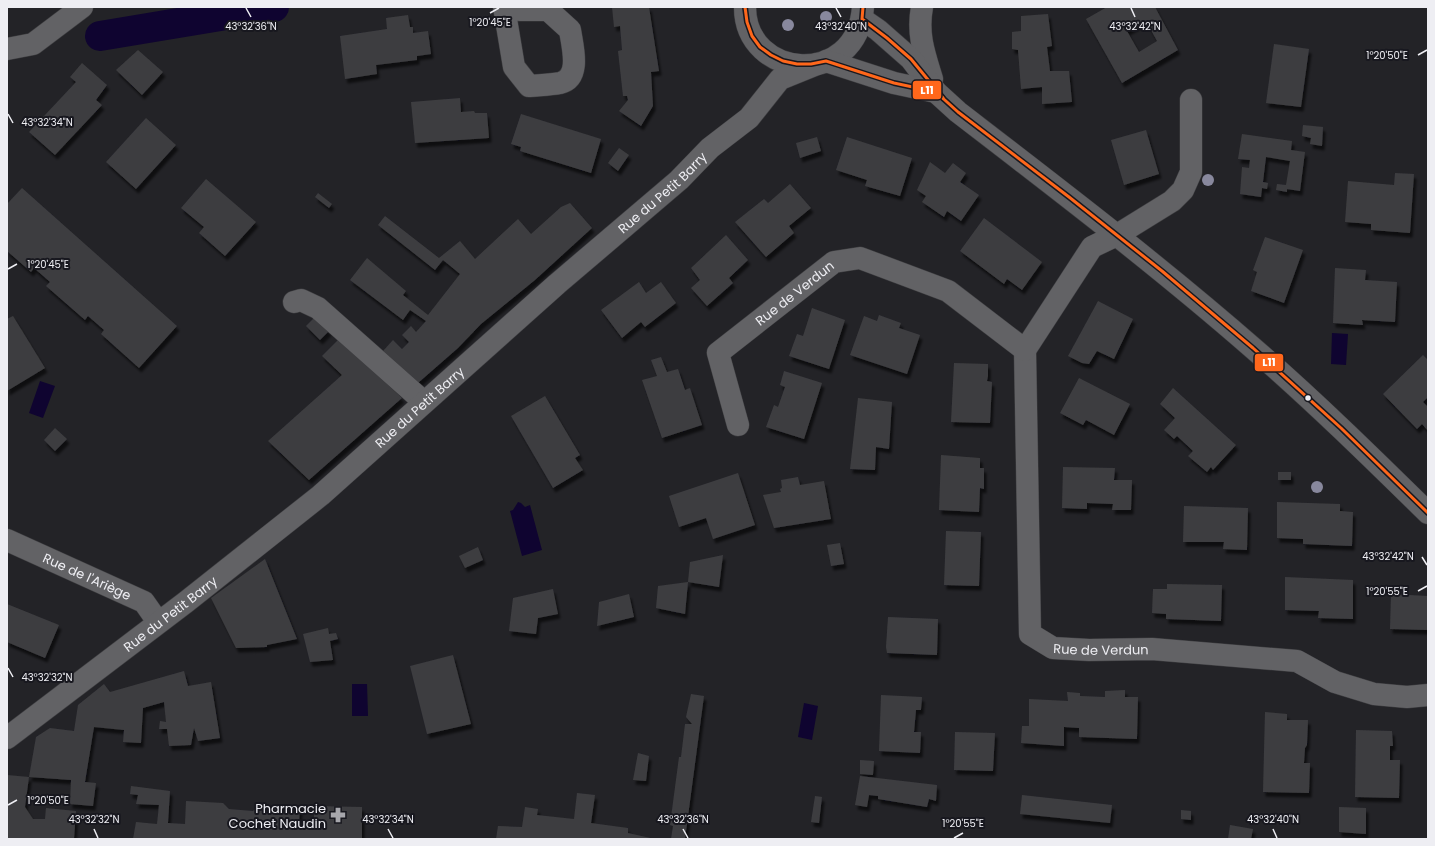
<svg xmlns="http://www.w3.org/2000/svg" width="1435" height="846" font-family="Poppins,sans-serif">
	<defs>
		<filter id="shadow"><feDropShadow dx="2.5" dy="4.5" stdDeviation="1" flood-color="#0009"/></filter>
	</defs>
	<rect width="100%" height="100%" fill="#232327"/>
	<g fill="#0f0430">
		<polygon points="1332,333 1348,334 1346,365 1331,364"/>
		<polygon points="40,381 55,386 43,418 29,413"/>
		<polygon points="518,502 521,503 525,507 530,505 542,550 522,556 510,511 513,510"/>
		<polygon points="352,684 367,684 368,716 352,716"/>
		<polygon points="804,703 818,706 812,740 798,737"/>
	</g>
	<g fill="none" stroke-linecap="round" stroke-linejoin="round">
		<polyline stroke="#0f0430" stroke-width="30" points="100,36 274,7"/>
	</g>
	<g fill="#3d3d40" fill-rule="evenodd" filter="url(#shadow)">
		<polygon points="612,7 649,7 659,71 651,72 653,106 641,126 619,111 628,100 627,96 623,96 618,51 622,50 620,26 614,27"/>
		<path d="M 1107,7 L 1155,7 L 1178,50 L 1122,83 L 1086,19 ZM 1146,21 L 1157,41 L 1139,52 L 1127,31 Z"/>
		<polygon points="1048,14 1052,46 1047,47 1050,71 1069,71 1072,102 1042,104 1042,87 1021,89 1018,50 1012,49 1012,32 1021,31 1021,16"/>
		<polygon points="408,15 410,27 413,27 413,33 428,31 431,54 417,56 417,60 376,65 377,74 345,79 340,36 387,29 386,18"/>
		<polygon points="1274,44 1309,49 1301,107 1266,103"/>
		<polygon points="138,50 163,72 142,95 116,70"/>
		<polygon points="82,63 107,85 96,100 102,105 55,155 29,132 76,82 70,77"/>
		<polygon points="460,98 461,112 474,111 475,113 487,113 489,138 415,143 411,102"/>
		<polygon points="521,114 601,139 591,173 520,151 521,147 511,144"/>
		<polygon points="146,118 176,145 136,189 106,162"/>
		<polygon points="1303,125 1323,127 1322,146 1310,144 1311,138 1302,136"/>
		<polygon points="1146,130 1159,174 1124,185 1111,140"/>
		<polygon points="1242,134 1292,141 1291,150 1305,152 1300,191 1287,189 1287,192 1276,190 1277,184 1286,185 1290,161 1266,157 1263,182 1268,183 1267,189 1262,188 1261,197 1240,194 1242,167 1249,168 1250,160 1238,159"/>
		<polygon points="817,137 821,151 800,158 796,143"/>
		<polygon points="847,137 912,158 900,196 865,186 867,180 836,170"/>
		<polygon points="619,148 629,155 618,171 608,163"/>
		<polygon points="930,162 945,173 953,163 966,173 960,182 979,195 961,221 947,211 944,217 922,202 926,196 917,190"/>
		<polygon points="1395,173 1414,174 1410,233 1371,230 1371,224 1345,222 1348,181 1394,185"/>
		<polygon points="206,179 256,222 225,256 199,233 204,227 181,208"/>
		<polygon points="790,184 811,208 789,226 794,233 766,257 735,222 764,199 768,203"/>
		<polygon points="22,188 177,326 139,368 101,334 104,330 88,316 85,320 46,286 50,282 34,268 31,272 7,251 7,204"/>
		<polygon points="318,193 332,204 329,208 315,197"/>
		<polygon points="570,203 592,228 535,280 481,324 458,348 418,383 383,351 393,340 402,349 409,342 402,335 411,326 416,332 426,321 410,310 403,320 350,280 367,258 406,291 403,295 428,315 460,274 443,260 435,270 378,225 385,216 439,258 460,241 475,259 518,219 531,234 561,207"/>
		<polygon points="984,218 1042,262 1022,290 1007,279 1004,284 960,251"/>
		<polygon points="726,235 748,260 729,278 733,283 707,306 691,288 700,280 691,268"/>
		<polygon points="1265,237 1303,250 1284,303 1251,291 1257,272 1253,270"/>
		<polygon points="1335,268 1366,270 1365,280 1397,282 1395,322 1362,320 1363,325 1333,323"/>
		<polygon points="639,282 646,293 661,282 676,303 645,327 641,322 622,338 601,310"/>
		<polygon points="1098,301 1133,319 1114,359 1097,351 1089,364 1082,363 1068,356"/>
		<polygon points="812,308 845,320 829,369 789,356 797,334 803,336"/>
		<polygon points="879,315 901,323 899,328 920,335 907,374 850,355 864,316 877,321"/>
		<polygon points="13,316 45,368 7,391 7,319"/>
		<polygon points="315,317 329,331 320,340 306,326"/>
		<polygon points="339,339 402,398 309,480 268,441 342,375 322,356"/>
		<polygon points="1423,355 1428,360 1428,397 1423,402 1428,407 1428,431 1422,424 1417,429 1383,394"/>
		<polygon points="661,357 667,372 678,369 685,390 690,388 702,425 662,438 642,380 657,376 651,360"/>
		<polygon points="954,363 988,364 988,376 987,381 992,382 990,423 951,422"/>
		<polygon points="784,371 822,383 804,439 766,427 774,405 778,407 785,387 780,385"/>
		<polygon points="1079,378 1130,404 1114,435 1086,420 1083,425 1060,413"/>
		<polygon points="1173,388 1236,445 1213,470 1211,467 1207,472 1188,456 1193,451 1177,436 1174,439 1164,430 1175,418 1160,404"/>
		<polygon points="545,396 580,455 575,458 583,470 553,488 511,416"/>
		<polygon points="858,398 892,402 889,449 876,447 875,470 850,469"/>
		<polygon points="55,428 67,439 55,451 44,440"/>
		<polygon points="941,455 980,458 980,468 984,468 984,489 980,488 979,512 939,510"/>
		<polygon points="1063,467 1115,468 1114,480 1132,480 1131,510 1112,510 1113,504 1087,503 1087,509 1062,508"/>
		<rect x="1278" y="472" width="13" height="8"/>
		<polygon points="738,473 755,525 713,539 706,518 679,527 669,496"/>
		<polygon points="798,477 800,485 824,481 831,519 774,528 763,495 781,492 780,489 782,488 781,480"/>
		<polygon points="1277,502 1340,504 1340,511 1353,512 1352,546 1303,544 1303,539 1277,538"/>
		<polygon points="1184,506 1248,508 1247,550 1223,549 1224,542 1183,542"/>
		<polygon points="946,531 981,532 979,586 944,585"/>
		<polygon points="840,543 844,564 831,566 827,545"/>
		<polygon points="478,547 483,560 465,568 459,556"/>
		<polygon points="723,555 719,587 688,582 690,562"/>
		<polygon points="265,559 297,639 267,645 267,647 236,648 211,598"/>
		<polygon points="1285,577 1353,580 1353,619 1318,618 1319,611 1285,610"/>
		<polygon points="688,582 685,614 656,608 658,586"/>
		<polygon points="1167,584 1222,585 1221,621 1166,619 1166,614 1152,613 1153,589 1167,589"/>
		<polygon points="553,589 558,614 538,618 536,634 509,631 513,598"/>
		<polygon points="629,594 634,617 597,626 599,602"/>
		<polygon points="1391,594 1428,596 1428,630 1390,629"/>
		<polygon points="7,604 59,625 45,658 7,642"/>
		<polygon points="888,617 938,619 937,655 887,653 886,647"/>
		<polygon points="328,628 329,634 336,633 338,639 330,641 333,660 310,662 303,634"/>
		<polygon points="453,655 471,724 427,734 410,666"/>
		<polygon points="184,671 188,686 211,682 220,738 198,741 194,728 191,745 169,746 167,729 159,729 160,721 166,722 164,702 143,708 141,743 123,742 124,730 94,727 85,782 96,783 93,806 70,804 71,780 29,777 25,807 33,819 45,819 46,808 76,811 74,839 7,839 7,775 29,777 36,737 50,728 74,731 78,705 104,684 110,692"/>
		<polygon points="1125,690 1125,697 1138,697 1137,739 1079,737 1079,728 1064,727 1064,746 1021,743 1022,726 1029,726 1029,699 1068,701 1067,692 1080,693 1080,696 1105,697 1105,691"/>
		<polygon points="691,694 704,696 685,839 671,839 673,826 670,825 679,757 681,757 685,724 692,724 686,717"/>
		<polygon points="881,695 922,697 921,710 916,710 914,732 921,732 920,753 879,751"/>
		<polygon points="1265,712 1287,714 1287,720 1308,720 1307,745 1305,748 1304,763 1310,763 1309,793 1263,792"/>
		<polygon points="1356,730 1392,731 1393,746 1390,746 1390,760 1400,760 1399,798 1355,797"/>
		<polygon points="955,732 995,733 993,771 954,770"/>
		<polygon points="638,753 649,756 646,781 633,780"/>
		<polygon points="860,760 874,761 873,775 860,774"/>
		<polygon points="860,776 937,785 936,801 929,799 927,807 878,799 878,796 869,795 867,807 855,805"/>
		<polygon points="131,786 170,791 168,823 185,824 186,801 223,803 229,809 253,811 259,805 300,807 299,823 314,824 314,806 362,807 362,839 133,839 136,822 157,824 159,805 136,804 138,795 130,794"/>
		<polygon points="577,793 595,795 591,823 628,828 628,833 655,839 496,839 498,826 522,827 525,807 538,809 537,815 574,819"/>
		<polygon points="1022,795 1112,805 1110,823 1020,814"/>
		<polygon points="815,796 822,797 819,823 811,822"/>
		<polygon points="1339,807 1366,808 1366,834 1339,832"/>
		<polygon points="1181,810 1191,811 1191,820 1181,819"/>
		<polygon points="1230,825 1253,829 1251,839 1228,839"/>
	</g>
	<g fill="none" stroke-linecap="round" stroke-linejoin="round">
		<g stroke="#3e3e41" stroke-width="23">
			<g id="minor">
				<path d="M 504,7 L 514,67 L 529,86 C 539,85 550,85 560,83 C 582,78 572,45 570,30 L 548,10 L 520,10 L 517,7"/>
				<path d="M 745,7 C 745,80 857,89 863,7"/>
				<path d="M 922,7 C 917,34 924,53 932,79"/>
				<path d="M 862,19 L 878,30 L 911,59 L 936,92 L 958,112 C 1058,189 1159,266 1254,349 C 1314,401 1371,457 1428,513"/>
				<polyline points="7,49 33,44 82,7"/>
				<polyline points="826,61 894,83 936,92"/>
				<polyline points="294,302 301,300 318,308 424,402"/>
				<path id="s1" d="M 1025,350 L 1030,634 L 1053,648 L 1089,650 L 1152,649 L 1297,661 L 1335,682 L 1374,694 L 1407,697 L 1428,695"/>
				<path id="s2" d="M 738,425 L 718,353 L 834,262 L 860,258 L 948,291 L 1025,350 L 1092,247 L 1117,235 L 1172,201 L 1183,190 L 1191,172 L 1191,100"/>
				<path id="s3" d="M 7,540 L 144,602 L 158,622"/>
				<path id="s4" d="M 7,738 L 186,602 L 321,495 L 557,284 L 679,180 L 710,148 L 749,118 L 780,79 L 817,64"/>
			</g>
		</g>
		<use href="#minor" stroke="#626265" stroke-width="22"/>
		<g stroke="#18181f" stroke-width="6">
			<g id="bus-1">
				<polyline points="745,7 747,22 752,36 760,47 771,55 783,61 797,64 811,64 826,61 894,83 936,92 958,112 1069,197 1162,271 1253,348 1341,428 1428,513"/>
				<polyline points="863,7 862,19 887,38 911,59 943,98"/>
			</g>
		</g>
		<use href="#bus-1" stroke="#ff671b" stroke-width="3"/>
	</g>
	<g fill="#88889d">
		<circle cx="826" cy="17" r="6"/>
		<circle cx="788" cy="25" r="6"/>
		<circle cx="1208" cy="180" r="6"/>
		<circle cx="1317" cy="487" r="6"/>
	</g>
	<path fill="none" stroke="#eeeef3" stroke-width="1.5" d="M 246,8 L 251,17M 836,8 L 841,17M 1131,8 L 1135,17M 490,13 L 499,8M 1418,55 L 1427,50M 8,114 L 13,123M 8,269 L 17,264M 1422,557 L 1427,565M 1418,591 L 1427,586M 8,668 L 13,677M 8,805 L 17,800M 94,829 L 98,838M 388,829 L 393,838M 683,829 L 688,838M 1273,829 L 1277,838M 954,838 L 963,833"/>
	<defs>
		<g id="pharmacy-bare" transform="scale(1.2)"><path d="M-2-6h4v4h4v4h-4v4h-4v-4h-4v-4h4Z" fill="#a7a7ac" stroke="#18181f" stroke-width="2.5" paint-order="stroke"/></g>
	</defs>
	<g fill-rule="evenodd">
		<use href="#pharmacy-bare" x="338" y="815"/>
	</g>
	<circle fill="#eeeef3" stroke="#18181f" stroke-width="1.5" cx="1308" cy="398" r="3.5"/>
	<g text-anchor="middle" stroke-width="4" stroke-linejoin="round" paint-order="stroke">
		<g font-size="13" fill="#eeeef3" stroke="#18181f">
			<text dy="5" stroke="none"><textPath href="#s4" startOffset="853">Rue du Petit Barry</textPath></text>
			<text dy="5" stroke="none"><textPath href="#s2" startOffset="172">Rue de Verdun</textPath></text>
			<text dy="5" stroke="none"><textPath href="#s4" startOffset="529">Rue du Petit Barry</textPath></text>
			<text dy="5" stroke="none"><textPath href="#s3" startOffset="88">Rue de l'Ariège</textPath></text>
			<text dy="5" stroke="none"><textPath href="#s4" startOffset="205">Rue du Petit Barry</textPath></text>
			<text dy="5" stroke="none"><textPath href="#s1" startOffset="359">Rue de Verdun</textPath></text>
		</g>
		<g font-size="13" fill="#eeeef3" stroke="#18181f" text-anchor="end">
			<text x="326" y="813">Pharmacie<tspan x="326" dy="15">Cochet Naudin</tspan></text>
		</g>
	</g>
	<g font-size="10" text-anchor="middle" fill="#eeeef3" stroke="#18181f" stroke-width="4" stroke-linejoin="round" paint-order="stroke">
		<text x="490" y="26">1°20'45"E</text>
		<text x="251" y="30">43°32'36"N</text>
		<text x="841" y="30">43°32'40"N</text>
		<text x="1135" y="30">43°32'42"N</text>
		<text x="1387" y="59">1°20'50"E</text>
		<text x="47" y="126">43°32'34"N</text>
		<text x="48" y="268">1°20'45"E</text>
		<text x="1388" y="560">43°32'42"N</text>
		<text x="1387" y="595">1°20'55"E</text>
		<text x="47" y="681">43°32'32"N</text>
		<text x="48" y="804">1°20'50"E</text>
		<text x="94" y="823">43°32'32"N</text>
		<text x="388" y="823">43°32'34"N</text>
		<text x="683" y="823">43°32'36"N</text>
		<text x="1273" y="823">43°32'40"N</text>
		<text x="963" y="827">1°20'55"E</text>
	</g>
	<g stroke="#18181f" stroke-width="1.5">
		<rect x="912" y="80" width="30" height="20" rx="4" fill="#ff671b"/>
		<rect x="1254" y="353" width="30" height="19" rx="4" fill="#ff671b"/>
	</g>
	<g font-size="11" text-anchor="middle" font-weight="bold" fill="#fff">
		<text x="927" y="94">L11</text>
		<text x="1269" y="366">L11</text>
	</g>
	<rect width="1435" height="846" fill="none" stroke="#eeeef3" stroke-width="16"/>
</svg>
